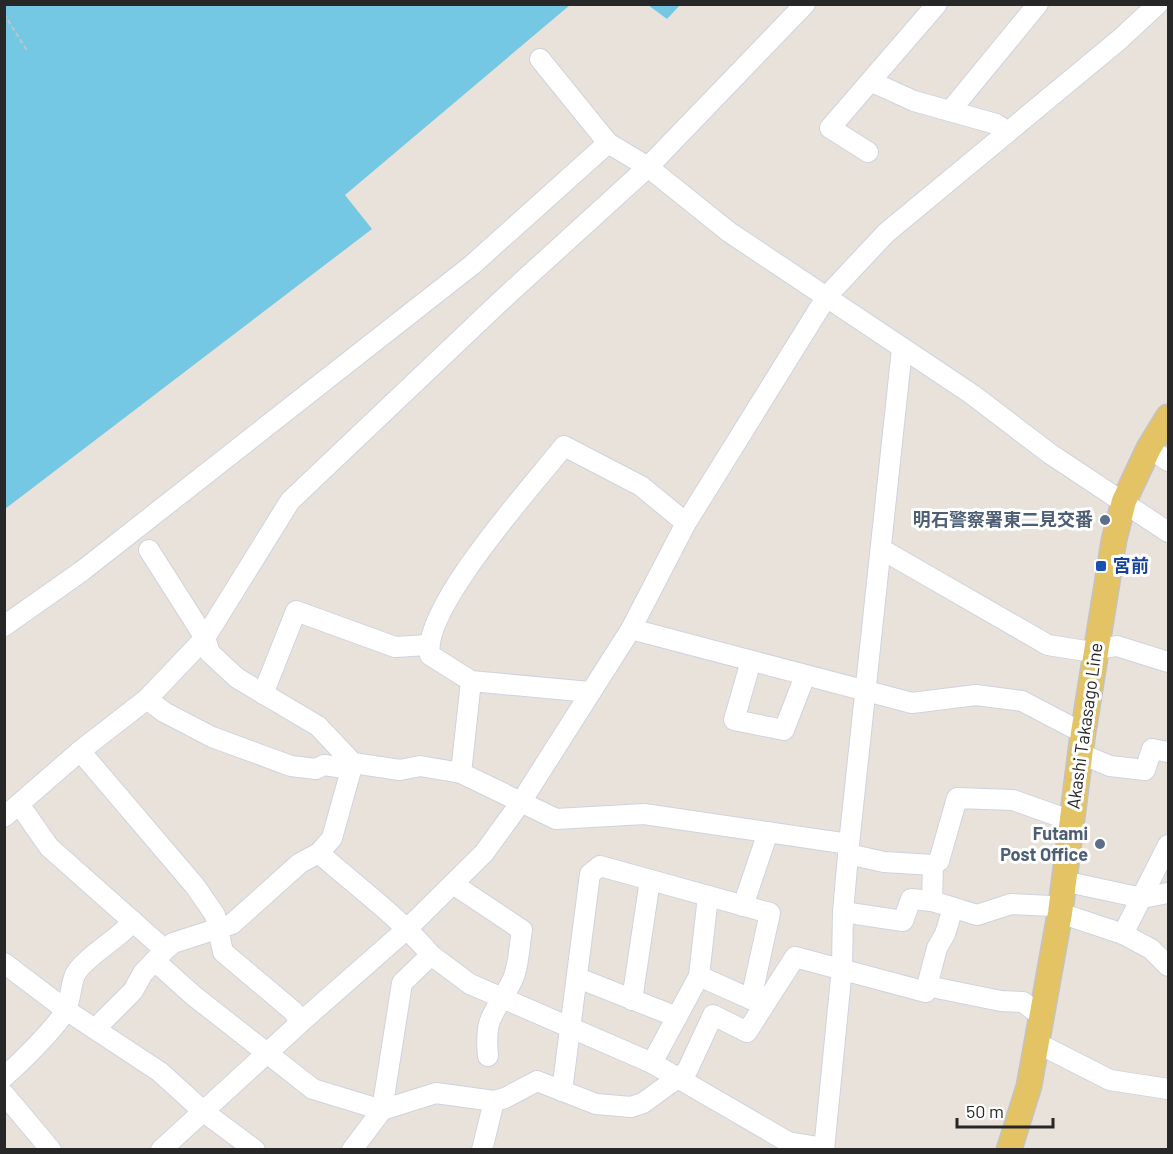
<svg xmlns="http://www.w3.org/2000/svg" width="1173" height="1154" font-family="Barlow,'Noto Sans JP',sans-serif">
	<rect width="100%" height="100%" fill="#e9e2da"/>
	<g fill="#74c8e3">
		<polygon points="5,4 569,4 570,5 345,195 372,229 5,509"/>
		<polygon points="648,5 648,4 680,5 667,19"/>
	</g>
	<g fill="none" stroke-linecap="round" stroke-linejoin="round">
		<g stroke="#cfd3df" stroke-width="22">
			<g id="minor">
				<polyline points="540,59 608,143 648,167 729,232 973,395 1049,453 1168,532"/>
				<polyline points="872,82 914,101 996,124 1008,132"/>
				<polyline points="950,111 1038,4"/>
				<polyline points="868,152 830,128 937,4"/>
				<polyline points="1149,448 1168,461"/>
				<polyline points="881,549 1048,645 1086,651 1117,646 1168,662"/>
				<polyline points="149,550 205,638 210,653 237,678 318,726 353,763 400,770 420,766 461,773 556,819 644,814 849,844"/>
				<polyline points="4,626 82,571 472,265 608,143"/>
				<polyline points="631,629 912,703 976,695 1022,701 1083,733"/>
				<polyline points="751,661 734,720 784,730 805,676"/>
				<path d="M 590,692 L 471,681 L 430,655 C 421,609 534,484 564,446 L 641,486 L 686,523"/>
				<polyline points="263,694 296,611 395,647 428,645"/>
				<polyline points="147,699 164,712 212,737 291,766 316,769 324,765 351,769"/>
				<polyline points="80,751 195,886 215,915 223,952 293,1011 301,1022"/>
				<polyline points="1081,754 1110,766 1145,770 1152,749 1168,752"/>
				<polyline points="461,773 471,681"/>
				<polyline points="19,804 49,847 165,950 173,943 232,924 300,863 319,853 332,838 353,763"/>
				<polyline points="4,817 80,751 147,699 205,638 290,501 504,298 648,167 805,4"/>
				<path d="M 319,853 C 356,886 399,917 431,955 L 402,983 L 382,1110 L 352,1150"/>
				<polyline points="848,854 884,862 933,865 939,861 957,798 1013,800 1072,821"/>
				<polyline points="1063,881 1142,898 1168,893"/>
				<path d="M 453,884 L 522,930 C 519,946 519,967 512,981 C 495,1015 484,1014 488,1056"/>
				<polyline points="932,901 977,915 1011,904 1051,906 1060,913 1123,934 1151,949 1168,966"/>
				<polyline points="743,906 768,832"/>
				<polyline points="843,912 903,921 911,899 932,901 933,865"/>
				<polyline points="1123,934 1168,845"/>
				<polyline points="431,955 470,984 652,1063 788,1142 824,1148"/>
				<polyline points="155,961 194,996 313,1089 382,1110 436,1093 494,1101 505,1098 537,1081 596,1104 631,1107 643,1103 687,1071 713,1015 747,1032 795,957 926,992 927,986 1001,1001 1023,1002 1041,1016"/>
				<polyline points="4,963 66,1010 160,1072 204,1112 255,1150"/>
				<polyline points="699,976 762,1004"/>
				<polyline points="578,978 677,1017"/>
				<polyline points="927,986 937,948 945,934 953,908"/>
				<polyline points="632,1000 650,880"/>
				<polyline points="95,1029 133,991 143,973 163,952"/>
				<polyline points="1037,1043 1110,1080 1168,1089"/>
				<polyline points="652,1063 699,976 708,896"/>
				<path d="M 4,1077 C 19,1064 59,1025 66,1009 C 72,997 70,980 78,970 C 94,950 117,941 133,921"/>
				<polyline points="562,1091 590,874 600,866 770,913 751,999"/>
				<polyline points="4,1094 51,1150"/>
				<polyline points="161,1150 301,1022 408,928 484,853 521,802 631,629 686,523 827,296 886,233 1119,40 1158,4"/>
				<polyline points="482,1150 494,1101"/>
				<polyline points="824,1150 842,968 843,912 849,844 902,349"/>
			</g>
		</g>
		<g stroke="#c3c3c3" stroke-width="27">
			<polyline id="major" points="1009,1150 1029,1086 1060,913 1083,733 1114,540 1124,501 1149,448 1168,417"/>
		</g>
		<polyline stroke="#c3c3c3" stroke-width="2" stroke-dasharray="4.5 3" stroke-linecap="butt" points="4,14 28,52"/>
		<use href="#minor" stroke="#fff" stroke-width="20"/>
		<use href="#major" stroke="#e3c364" stroke-width="24"/>
	</g>
	<g fill="#5c6f8a" stroke="#fff" stroke-width="2">
		<circle cx="1105" cy="520" r="6"/>
		<circle cx="1100" cy="844" r="6"/>
	</g>
	<rect fill="#1a4fb4" stroke="#fff" stroke-width="2" x="1095" y="560" width="12" height="12" rx="3"/>
	<g text-anchor="middle" stroke-width="6" stroke-linejoin="round" paint-order="stroke">
		<g font-size="18" font-weight="bold" fill="#4e5e75" stroke="#fff" text-anchor="end">
			<text x="1093" y="526">明石警察署東二見交番</text>
			<text x="1088" y="840">Futami<tspan x="1088" dy="21">Post Office</tspan></text>
		</g>
		<g font-size="18" font-weight="bold" fill="#164399" stroke="#fff" text-anchor="start">
			<text x="1113" y="572">宮前</text>
		</g>
		<g font-size="18" fill="#272727" stroke="#fff">
			<text transform="translate(1085 726) rotate(-82)" y="6">Akashi Takasago Line</text>
		</g>
	</g>
	<rect width="1173" height="1154" fill="none" stroke="#272727" stroke-width="12"/>
	<path d="M957 1118v9h96v-9" fill="none" stroke="#272727" stroke-width="3"/>
	<text x="966" y="1118" font-size="18" fill="#272727" stroke="#ffffff" stroke-width="4.5" paint-order="stroke">50 m</text>
</svg>
